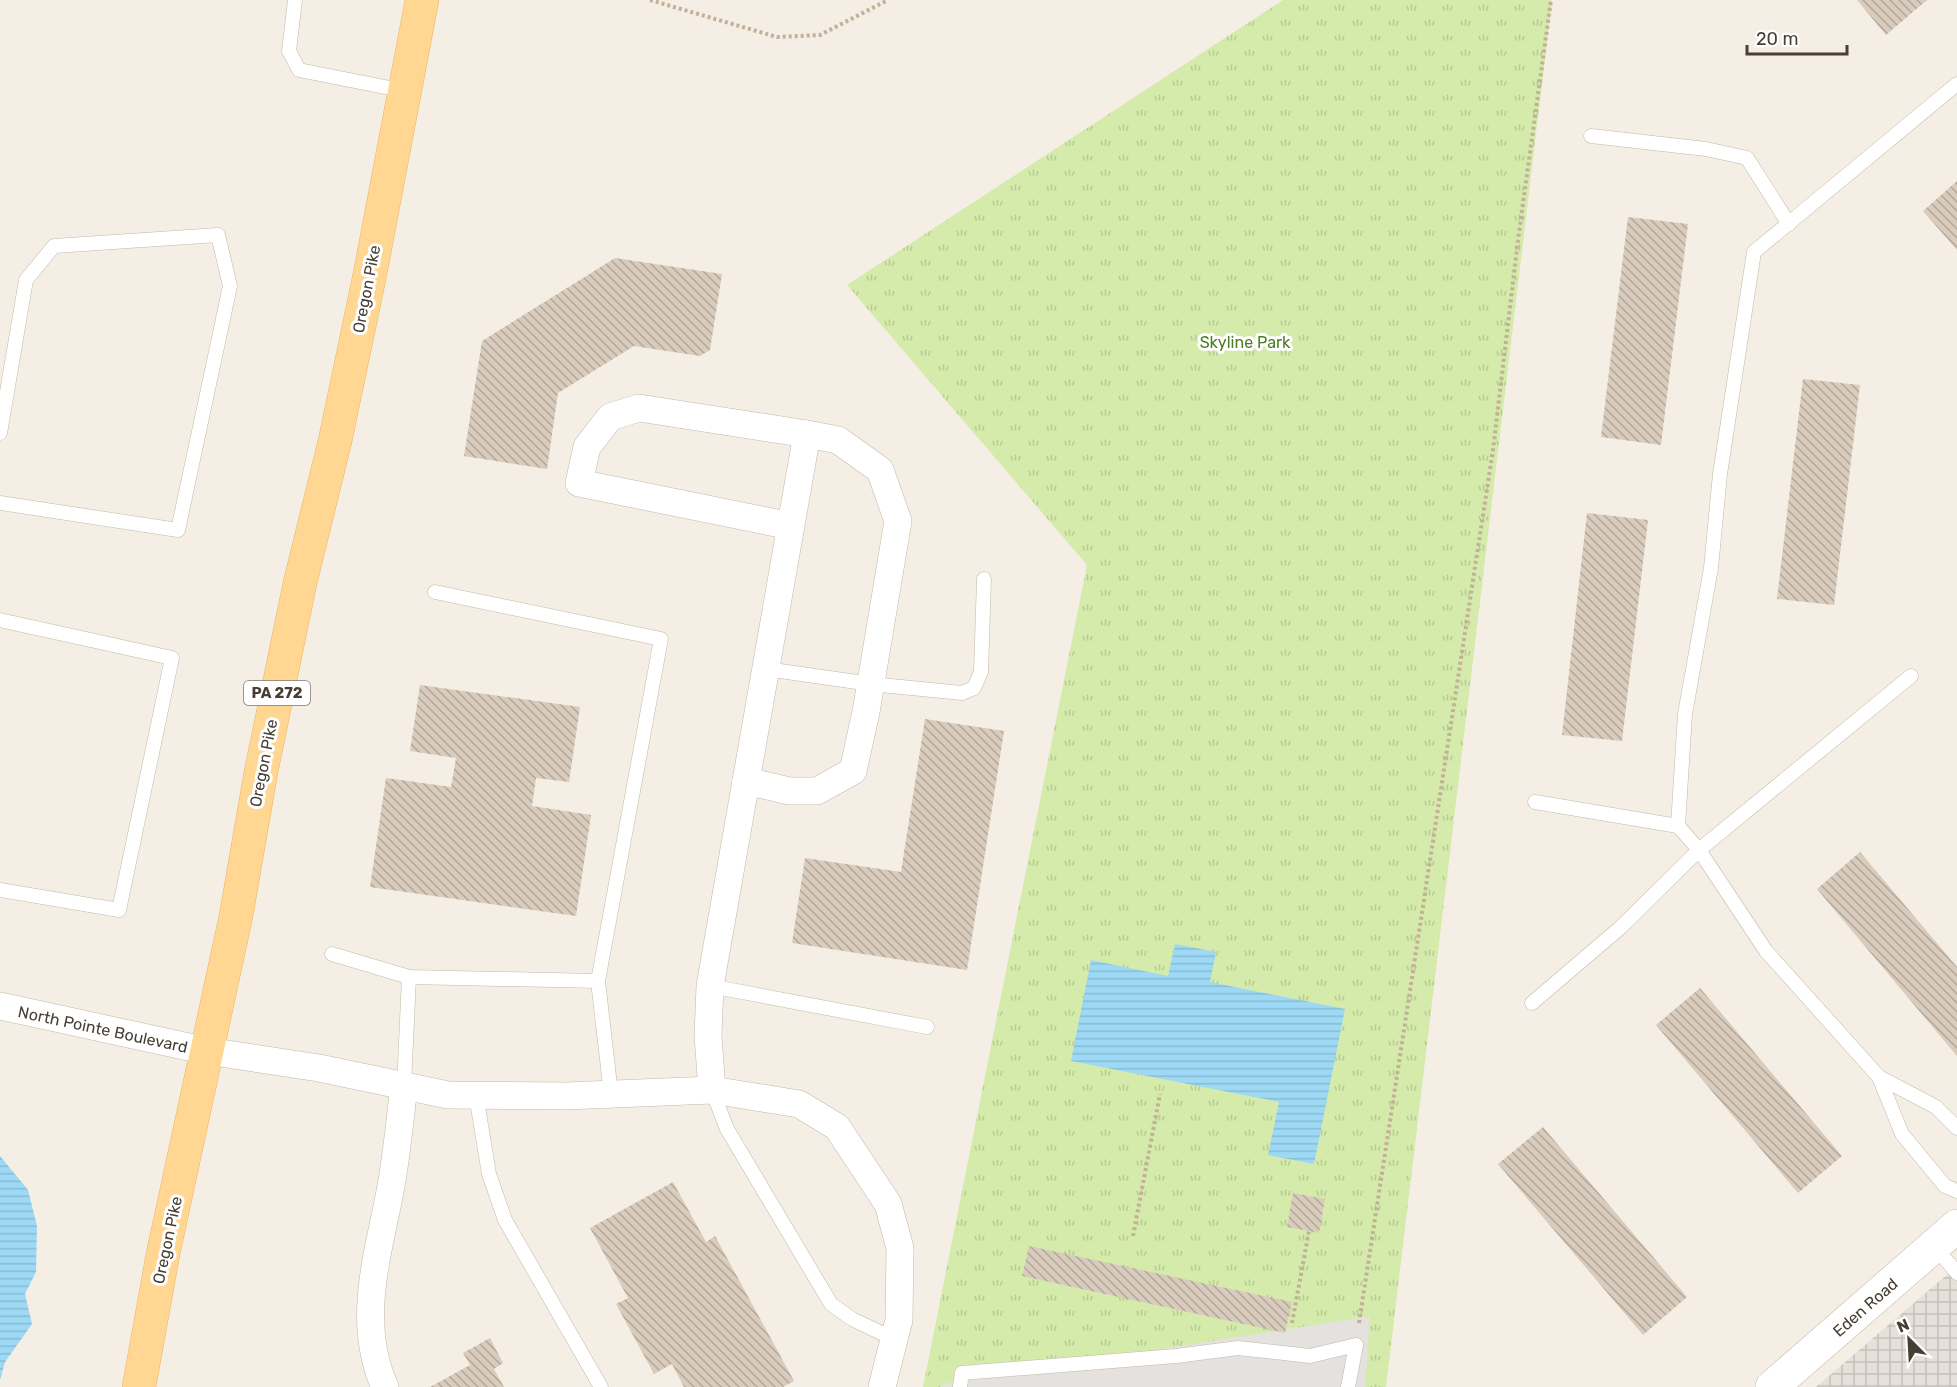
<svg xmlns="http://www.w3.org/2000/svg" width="1957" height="1387" font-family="Rubik,sans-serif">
	<defs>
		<pattern id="industrial-grid" width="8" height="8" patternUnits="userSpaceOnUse" patternTransform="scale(1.5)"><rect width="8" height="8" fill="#e6e0da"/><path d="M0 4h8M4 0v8" fill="none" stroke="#c7c1bc"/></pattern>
		<pattern id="park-tufts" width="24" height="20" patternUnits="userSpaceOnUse" patternTransform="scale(1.5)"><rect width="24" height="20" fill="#d4ebab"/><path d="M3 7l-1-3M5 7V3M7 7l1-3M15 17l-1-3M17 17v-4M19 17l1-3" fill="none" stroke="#b7cb94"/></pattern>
		<pattern id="water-rules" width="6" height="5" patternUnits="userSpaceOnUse" patternTransform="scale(1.5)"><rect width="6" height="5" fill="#9dd9f5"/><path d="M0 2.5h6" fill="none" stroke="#89bbd3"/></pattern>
		<pattern id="building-back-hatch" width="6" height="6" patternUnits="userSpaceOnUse" patternTransform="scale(1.5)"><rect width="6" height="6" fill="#d9ccbd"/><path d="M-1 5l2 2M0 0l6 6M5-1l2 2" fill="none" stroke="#b2a79a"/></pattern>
	</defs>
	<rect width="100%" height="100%" fill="#f4eee5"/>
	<polygon fill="url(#industrial-grid)" points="1957,1266 1957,1387 1816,1387"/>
	<polygon fill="url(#park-tufts)" points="1283,0 1552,0 1386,1387 923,1387 1087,565 847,285"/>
	<polygon fill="#e4e1de" points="1370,1316 1365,1387 941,1387 942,1384"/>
	<g fill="url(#water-rules)">
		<polygon points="1175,944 1216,952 1210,982 1345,1009 1314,1164 1268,1155 1279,1102 1071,1061 1091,960 1168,976"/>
		<polygon points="0,1156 28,1190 37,1226 36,1272 25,1294 32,1324 5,1362 0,1380"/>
	</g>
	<g fill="url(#building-back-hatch)">
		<polygon points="1857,0 1927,0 1886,35"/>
		<polygon points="1957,181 1957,250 1923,211"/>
		<polygon points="1628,217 1688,224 1661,445 1601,437"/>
		<polygon points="615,258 722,274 710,350 700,356 634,346 558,393 547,469 464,456 482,341"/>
		<polygon points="1803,379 1860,385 1834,605 1777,599"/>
		<polygon points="1587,513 1648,520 1622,741 1562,735"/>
		<polygon points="420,685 580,707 569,782 536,778 532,806 591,815 576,916 370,887 386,778 451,787 456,758 410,751"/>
		<polygon points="925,719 1004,731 967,970 792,943 805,858 901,872"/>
		<polygon points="1860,852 1957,967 1957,1056 1817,889"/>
		<polygon points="1700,988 1842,1156 1798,1193 1656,1025"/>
		<polygon points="1543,1127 1687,1297 1643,1335 1498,1164"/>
		<polygon points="673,1182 706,1242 715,1236 794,1381 783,1387 684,1387 672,1364 654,1374 616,1304 628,1298 590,1228"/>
		<polygon points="1293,1193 1325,1199 1319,1233 1287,1227"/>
		<polygon points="1029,1246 1292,1302 1285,1333 1022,1276"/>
		<polygon points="490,1338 503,1363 494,1369 504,1387 430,1387 470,1365 463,1353"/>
	</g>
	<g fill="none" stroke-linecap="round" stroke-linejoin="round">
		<g stroke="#c3b8aa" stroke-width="15">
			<g id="service">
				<polyline points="295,0 289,51 299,70 405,91"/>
				<polyline points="1957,84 1754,252 1720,474 1711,568 1685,714 1678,826 1699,850 1766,951 1879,1077 1936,1107 1957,1128"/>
				<polyline points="1591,136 1706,149 1747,158 1789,224"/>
				<polyline points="0,433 26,280 54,246 218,235 230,286 178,530 0,503"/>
				<polyline points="0,620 172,658 119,910 0,890"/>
				<polyline points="766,669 871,684 962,693 974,688 981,672 984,579"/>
				<polyline points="1535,802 1678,826"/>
				<polyline points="332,954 409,977 598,981 661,639 435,592"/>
				<polyline points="598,981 611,1094"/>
				<polyline points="710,986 927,1027"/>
				<polyline points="1532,1003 1621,927 1699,850 1911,676"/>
				<polyline points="1879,1077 1902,1134 1945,1186 1957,1191"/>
				<polyline points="404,1086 409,977"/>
				<polyline points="712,1090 727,1129 831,1304 852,1319 894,1339"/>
				<polyline points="476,1095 489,1174 505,1220 601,1387"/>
				<polyline points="1935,1247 1957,1273"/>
				<polyline points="960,1387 962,1373 1176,1356 1238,1348 1310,1356 1356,1345 1348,1387"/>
			</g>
		</g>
		<g stroke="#c3b8aa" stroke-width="28">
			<g id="minor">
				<polyline points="746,781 789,791 817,791 853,771 866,712 898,521 880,470 838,440 807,434"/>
				<polyline points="0,1006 207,1051 319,1068 448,1095 566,1096 712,1090 799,1104 837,1127 888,1204 900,1248 899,1320 882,1387"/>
				<polyline points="712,1090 708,1036 710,986 807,434 639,408 610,417 587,447 579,483 791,526"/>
				<path d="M 385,1387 C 355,1320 379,1253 391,1186 C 397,1153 400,1119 404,1086"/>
			</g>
		</g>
		<g stroke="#c3b8aa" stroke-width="34">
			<polyline id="tertiary" points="1772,1387 1957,1226"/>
		</g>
		<g stroke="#ecb45b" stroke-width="34">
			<polyline id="primary" points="139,1387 163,1254 236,916 261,772 300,583 335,441 370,274 422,0"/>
		</g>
		<g stroke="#c3b097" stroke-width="4" stroke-dasharray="3 3" stroke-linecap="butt">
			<polyline points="650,0 777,37 820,35 888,0"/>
			<polyline points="1133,1236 1160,1094"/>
			<polyline points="1292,1323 1309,1231"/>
			<polyline points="1359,1323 1493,450 1518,240 1551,0"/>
		</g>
		<use href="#service" stroke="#fff" stroke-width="14"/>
		<use href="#minor" stroke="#fff" stroke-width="27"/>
		<use href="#tertiary" stroke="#fff" stroke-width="33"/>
		<use href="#primary" stroke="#ffd793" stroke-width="33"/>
	</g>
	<g text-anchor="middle" stroke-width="6" stroke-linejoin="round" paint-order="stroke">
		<rect fill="#fff" stroke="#7e7871" stroke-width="1.5" x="244" y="681" width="66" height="24" rx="4.5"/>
		<g font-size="15" font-weight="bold" fill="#473e34">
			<text x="277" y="698">PA 272</text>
		</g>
		<g font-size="16" fill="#473e34" stroke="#fff">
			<text transform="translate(366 289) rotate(-79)" y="6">Oregon Pike</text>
			<text transform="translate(263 763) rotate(-79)" y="6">Oregon Pike</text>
			<text transform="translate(103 1029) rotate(12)" y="6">North Pointe Boulevard</text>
			<text transform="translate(167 1240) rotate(-78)" y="6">Oregon Pike</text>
			<text transform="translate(1865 1307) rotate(-41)" y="6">Eden Road</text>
		</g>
		<g font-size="16" fill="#4d7d23" stroke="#fff">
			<text x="1245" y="348">Skyline Park</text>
		</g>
	</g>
	<g transform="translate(1909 1339) rotate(336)" stroke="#ffffff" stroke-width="4.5" paint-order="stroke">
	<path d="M0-4.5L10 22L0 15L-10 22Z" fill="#473e34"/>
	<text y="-9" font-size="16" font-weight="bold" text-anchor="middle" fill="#473e34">N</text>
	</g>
	<path d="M1747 45v9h100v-9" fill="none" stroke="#473e34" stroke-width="3"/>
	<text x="1756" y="45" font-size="18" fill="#473e34" stroke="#ffffff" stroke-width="4.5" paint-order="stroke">20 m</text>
</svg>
